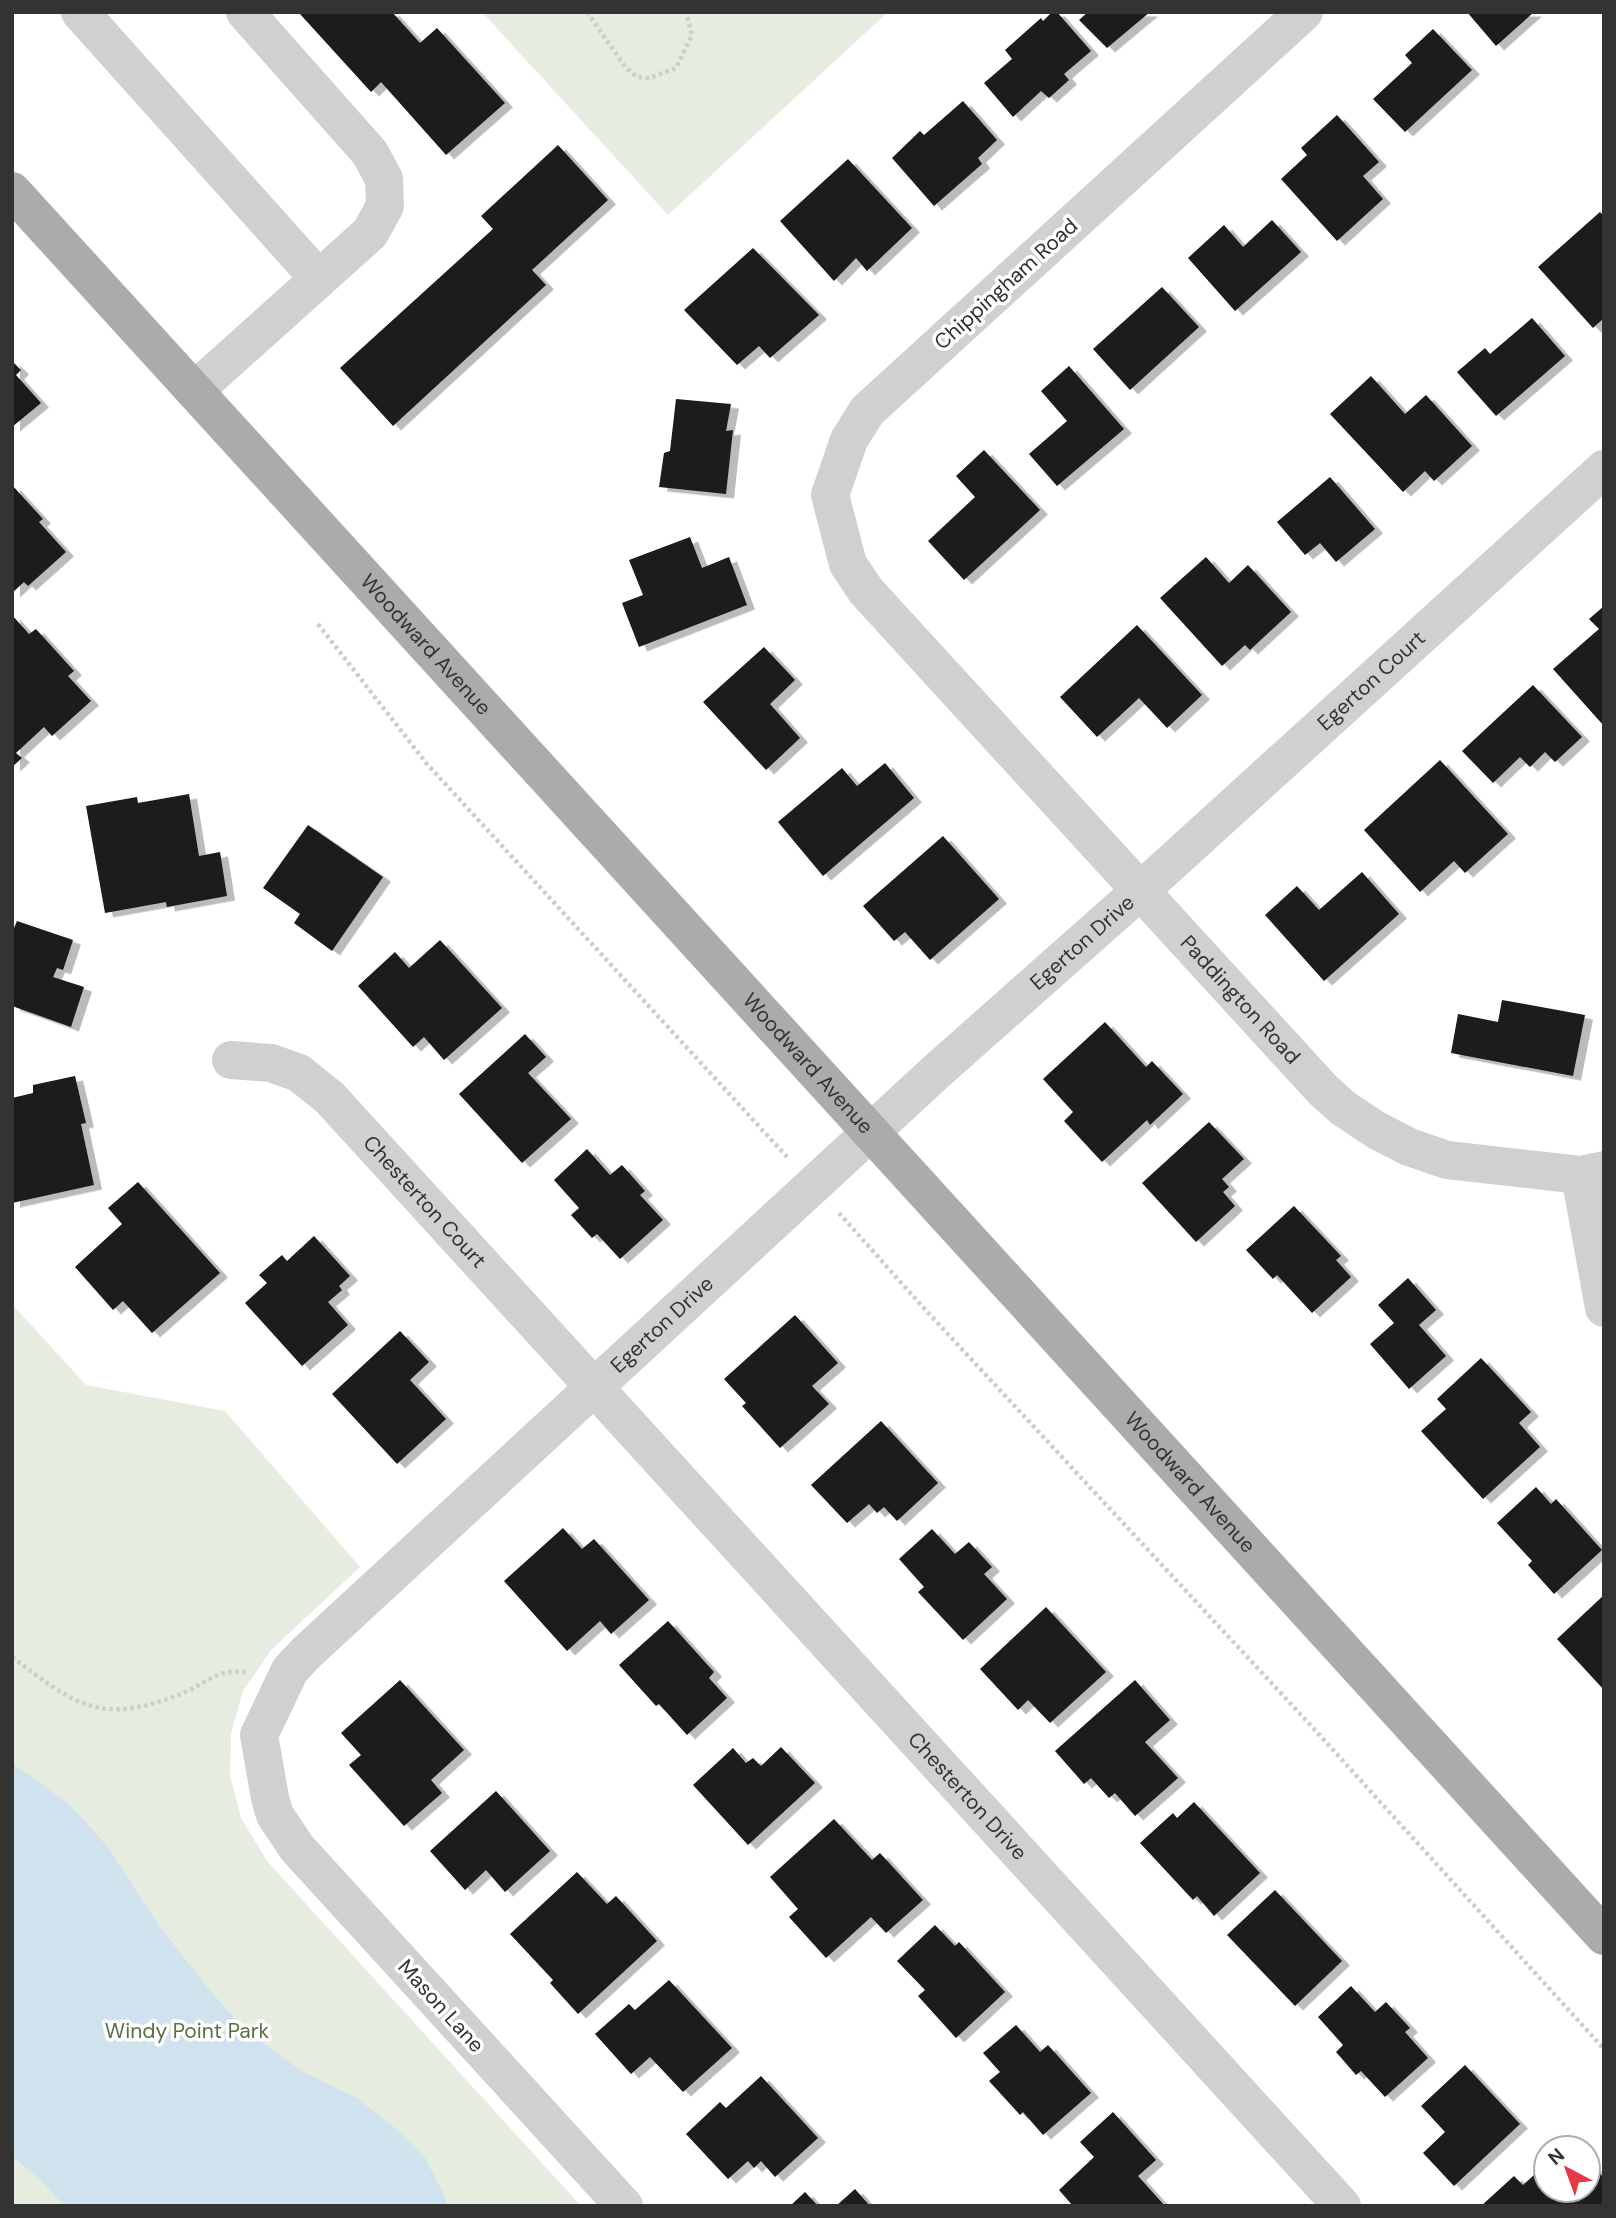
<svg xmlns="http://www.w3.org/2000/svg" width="1616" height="2218" font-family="'DM Sans',sans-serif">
	<defs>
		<filter id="shadow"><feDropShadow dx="8" dy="4.5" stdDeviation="0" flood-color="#0004"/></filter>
	</defs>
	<rect width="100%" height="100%" fill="#fff"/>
	<g fill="#e6ecdf">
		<polygon points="482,12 888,12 668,215"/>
		<polygon points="12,1304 86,1385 225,1411 360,1567 271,1650 243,1691 231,1733 230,1775 241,1818 267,1861 581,2206 12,2206"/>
	</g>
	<polygon fill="#cfe2ee" points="12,1764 34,1778 70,1805 107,1846 160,1927 207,1987 243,2028 301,2071 357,2098 396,2129 425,2158 445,2197 447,2206 64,2206 40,2179 12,2156"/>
	<g fill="#1a1a1a" filter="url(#shadow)">
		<polygon points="302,12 392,12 420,43 437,28 505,103 446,155 381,82 371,92 300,14"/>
		<polygon points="1052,12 1057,12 1091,51 1064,74 1069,80 1049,98 1041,91 1013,117 984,83 1012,59 1005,50 1041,18 1043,21"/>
		<polygon points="1088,12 1150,12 1107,48 1079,20"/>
		<polygon points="1467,12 1534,12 1496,46"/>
		<polygon points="1433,29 1472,70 1405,132 1373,99 1412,63 1405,55"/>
		<polygon points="963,101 997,140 978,158 982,164 934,206 892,158 920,131 924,135"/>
		<polygon points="1337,115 1379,162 1363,176 1383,199 1337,241 1281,179 1307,155 1301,148"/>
		<polygon points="558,145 608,200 532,270 546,285 393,426 340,368 493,229 481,216"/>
		<polygon points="848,159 912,228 867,271 856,258 834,281 780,221"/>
		<polygon points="1600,212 1604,216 1604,318 1593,328 1538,267"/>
		<polygon points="1272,220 1301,252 1235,311 1188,258 1224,225 1243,247"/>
		<polygon points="753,248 819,315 770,358 759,346 737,365 684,310"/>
		<polygon points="1162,287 1199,327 1130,390 1093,349"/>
		<polygon points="1532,318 1565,356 1496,416 1457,372 1485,348 1490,354"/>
		<polygon points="12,361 21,370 16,375 41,403 12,427"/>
		<polygon points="1069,366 1124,429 1057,486 1029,454 1067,421 1041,391"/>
		<polygon points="1371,376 1405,414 1426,395 1472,446 1434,481 1425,471 1403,492 1330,414"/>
		<polygon points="676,399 731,404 726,431 733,430 726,494 659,487 664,453 670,451"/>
		<polygon points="984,450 1040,510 964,580 928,541 975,497 956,476"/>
		<polygon points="1330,477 1375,529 1336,562 1320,543 1305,555 1277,522"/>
		<polygon points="12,485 43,519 39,522 66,552 28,586 24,582 12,593"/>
		<polygon points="690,537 702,568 729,557 747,605 639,647 622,603 643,595 629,560"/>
		<polygon points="1206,557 1229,583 1248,565 1291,612 1250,650 1245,645 1222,666 1160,598"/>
		<polygon points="1604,606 1604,726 1553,669 1599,629 1589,619"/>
		<polygon points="12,615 29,634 36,629 74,671 68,676 91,701 52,736 44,727 16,753 22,758 12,767"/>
		<polygon points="1137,625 1202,695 1167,728 1139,698 1097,737 1060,697"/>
		<polygon points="764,647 795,680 770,704 800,738 766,770 703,702"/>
		<polygon points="1533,685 1582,737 1555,762 1545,752 1530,767 1520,757 1493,783 1462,751"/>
		<polygon points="1440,760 1508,834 1465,873 1454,861 1420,892 1364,830"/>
		<polygon points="885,763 914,798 823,876 778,822 842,768 857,786"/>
		<polygon points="189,794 199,856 220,852 227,896 167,907 166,902 105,913 86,806 137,797 138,803"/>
		<polygon points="308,825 383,877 332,951 294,923 300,914 263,888"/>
		<polygon points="943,836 999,899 930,960 905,932 894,941 863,906"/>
		<polygon points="1362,872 1399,914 1324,981 1265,915 1297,886 1319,910"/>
		<polygon points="17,921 73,940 63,970 57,968 53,977 84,987 71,1027 12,1006 12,933"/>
		<polygon points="440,940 502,1008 444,1060 424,1037 413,1047 358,986 395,952 409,968"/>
		<polygon points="1502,1000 1585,1015 1573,1076 1451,1053 1458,1014 1498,1022"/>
		<polygon points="1105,1022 1146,1067 1152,1061 1183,1094 1150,1125 1147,1120 1102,1162 1064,1121 1073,1112 1043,1079"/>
		<polygon points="525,1034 546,1057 528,1073 571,1119 522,1163 459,1094"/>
		<polygon points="75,1076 86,1123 81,1124 94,1185 12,1203 12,1098 33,1093 33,1085"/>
		<polygon points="1209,1122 1244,1159 1222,1179 1229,1187 1223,1192 1235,1206 1196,1242 1142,1183"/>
		<polygon points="587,1149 610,1175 622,1165 645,1191 640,1195 663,1220 620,1259 597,1234 592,1238 571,1215 579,1208 554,1180"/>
		<polygon points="138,1182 220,1273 152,1333 123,1301 113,1310 75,1267 122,1224 108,1208"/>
		<polygon points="1294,1206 1341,1256 1336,1260 1351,1277 1312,1313 1277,1275 1273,1279 1246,1250"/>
		<polygon points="314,1236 350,1276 339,1286 342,1290 328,1302 348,1325 302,1366 245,1303 267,1283 259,1275 282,1255 287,1261"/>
		<polygon points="1408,1278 1436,1310 1419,1325 1446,1356 1409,1389 1370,1344 1394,1323 1378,1305"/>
		<polygon points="795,1315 838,1363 812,1386 829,1404 780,1448 742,1406 746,1403 724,1379"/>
		<polygon points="400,1331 429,1362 410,1380 446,1419 397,1464 332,1394"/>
		<polygon points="1481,1358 1531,1412 1519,1423 1540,1447 1483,1499 1421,1431 1446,1409 1437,1399"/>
		<polygon points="881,1421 938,1483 897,1521 884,1507 877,1513 869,1504 847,1523 811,1485"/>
		<polygon points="1536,1487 1551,1504 1556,1499 1602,1550 1554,1594 1528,1565 1532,1561 1497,1523"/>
		<polygon points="563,1528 582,1549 594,1539 649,1600 611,1634 600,1621 567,1651 504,1581"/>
		<polygon points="932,1529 955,1554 969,1542 992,1567 984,1574 1007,1599 963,1640 918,1592 924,1587 899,1559"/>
		<polygon points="1604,1595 1604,1690 1557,1639"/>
		<polygon points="1046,1607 1106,1672 1050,1723 1028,1700 1018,1710 980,1669"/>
		<polygon points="668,1621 714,1672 709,1678 727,1698 687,1735 659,1704 656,1706 619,1665"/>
		<polygon points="400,1680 464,1750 431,1780 442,1793 404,1826 349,1765 361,1755 341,1733"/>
		<polygon points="1135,1680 1170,1720 1145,1742 1178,1778 1135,1816 1115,1793 1109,1798 1091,1778 1084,1784 1055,1751"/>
		<polygon points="781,1747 815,1783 748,1845 693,1785 733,1748 746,1763 753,1758 761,1766"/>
		<polygon points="496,1791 550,1851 505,1892 486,1870 465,1890 430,1851"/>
		<polygon points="1194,1802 1260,1873 1214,1916 1197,1896 1193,1900 1140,1843 1173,1813 1177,1818"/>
		<polygon points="834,1819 872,1860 880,1853 923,1900 886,1933 871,1917 826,1958 789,1917 798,1909 770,1877"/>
		<polygon points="577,1872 607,1904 616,1896 657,1941 578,2014 550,1983 553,1980 510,1934"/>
		<polygon points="1275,1890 1342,1961 1295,2006 1227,1935"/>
		<polygon points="935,1925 955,1946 959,1942 1005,1992 956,2038 918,1996 925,1990 897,1961"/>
		<polygon points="669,1980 732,2048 683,2092 650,2057 631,2074 595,2034 629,2004 635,2010"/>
		<polygon points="1351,1986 1375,2012 1386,2002 1410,2028 1405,2032 1428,2058 1385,2097 1361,2071 1356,2075 1336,2052 1343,2045 1318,2017"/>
		<polygon points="1016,2025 1040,2052 1048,2045 1091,2093 1043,2135 1023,2112 1020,2115 989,2081 1000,2072 983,2053"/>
		<polygon points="1465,2065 1520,2124 1454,2186 1423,2153 1445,2132 1421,2106"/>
		<polygon points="761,2076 818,2138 775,2177 761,2161 754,2168 748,2161 728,2179 686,2134 720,2102 726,2108"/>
		<polygon points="1113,2112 1156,2160 1138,2176 1165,2206 1073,2206 1059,2190 1094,2157 1080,2142"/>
		<polygon points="1588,2161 1604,2178 1604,2206 1481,2206 1514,2176 1523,2185 1546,2164 1546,2190 1588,2190"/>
		<polygon points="855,2189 870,2206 836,2206"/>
		<polygon points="805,2192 818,2206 790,2206"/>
	</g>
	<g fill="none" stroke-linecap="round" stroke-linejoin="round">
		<g stroke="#cdcdcd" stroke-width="4.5" stroke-dasharray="3.5 3.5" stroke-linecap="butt">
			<polyline points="587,12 626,68 637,77 649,78 676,68 692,35 686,12"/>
			<polyline points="318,624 427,764 788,1158"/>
			<polyline points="839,1213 921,1305 1315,1730 1604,2049"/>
			<path d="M 12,1657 C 76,1706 102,1726 183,1693 C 196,1688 208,1678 221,1674 C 229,1671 239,1672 248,1672"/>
		</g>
		<g stroke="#d0d0d0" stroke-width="38">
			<polyline points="80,12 319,279"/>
			<path id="s1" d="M 1304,12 L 867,411 L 849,440 L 830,495 L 848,564 L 866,591 L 1323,1090 L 1343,1108 L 1376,1130 L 1409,1147 L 1447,1160 L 1580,1175 L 1604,1170"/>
			<polyline points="194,391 370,233 385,206 384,179 370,153 245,12"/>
			<path id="s2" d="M 231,1060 L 271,1063 L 299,1073 L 330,1098 L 1342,2206"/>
			<polyline points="1580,1175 1604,1308"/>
			<path id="s3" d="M 624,2206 L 297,1848 L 275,1815 L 270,1798 L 259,1735 L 290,1670 L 306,1653 L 937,1071 L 1139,892 L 1604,469"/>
		</g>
		<path stroke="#ababab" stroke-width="38" id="s4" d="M 12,191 L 1604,1936"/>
	</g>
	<g text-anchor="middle" stroke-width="7" stroke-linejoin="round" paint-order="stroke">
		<g font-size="21" fill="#333" stroke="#fff">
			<text transform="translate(1006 284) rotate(-42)" y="7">Chippingham Road</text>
			<text dy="7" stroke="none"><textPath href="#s4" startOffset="614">Woodward Avenue</textPath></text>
			<text dy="7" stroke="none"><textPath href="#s3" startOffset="2144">Egerton Court</textPath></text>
			<text dy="7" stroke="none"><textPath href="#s3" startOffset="1754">Egerton Drive</textPath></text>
			<text dy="7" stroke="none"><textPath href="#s1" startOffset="1342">Paddington Road</textPath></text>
			<text dy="7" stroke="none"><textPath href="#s4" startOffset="1181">Woodward Avenue</textPath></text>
			<text dy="7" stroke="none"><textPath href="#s2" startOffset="250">Chesterton Court</textPath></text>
			<text dy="7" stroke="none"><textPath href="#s3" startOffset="1186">Egerton Drive</textPath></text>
			<text dy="7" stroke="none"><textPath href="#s4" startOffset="1748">Woodward Avenue</textPath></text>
			<text dy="7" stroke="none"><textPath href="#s2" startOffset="1055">Chesterton Drive</textPath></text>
			<text transform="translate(441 2006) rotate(48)" y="7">Mason Lane</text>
		</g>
		<g font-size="21" fill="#56703f" stroke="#fff">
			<text x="187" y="2038">Windy Point Park</text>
		</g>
	</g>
	<rect width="1616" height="2218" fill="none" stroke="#333333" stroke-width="28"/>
	<g transform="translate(1567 2169) rotate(319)"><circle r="33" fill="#ffffff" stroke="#adadad" stroke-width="2"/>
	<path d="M0-5L12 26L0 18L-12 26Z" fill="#e63946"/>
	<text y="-10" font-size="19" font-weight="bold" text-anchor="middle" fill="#333333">N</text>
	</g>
</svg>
